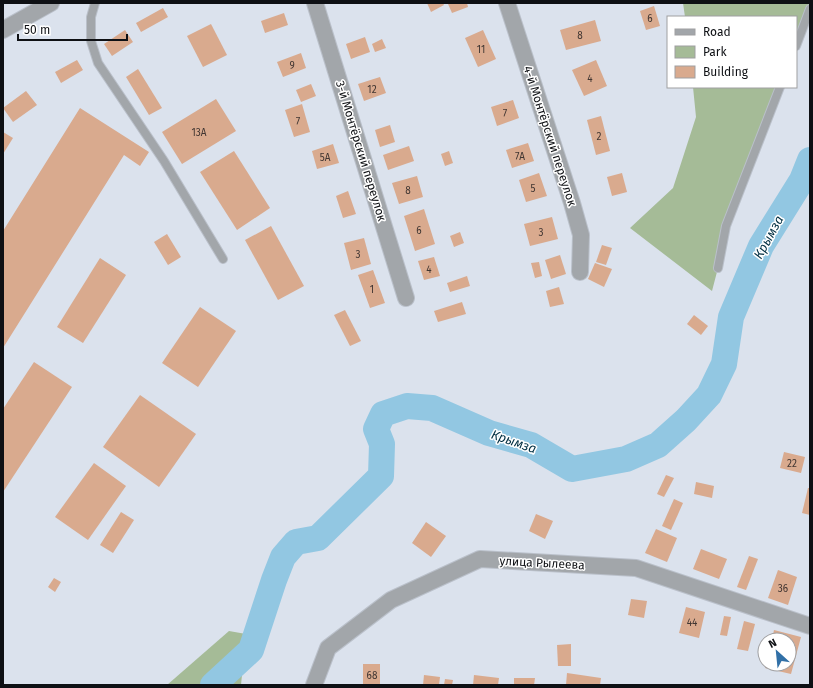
<svg xmlns="http://www.w3.org/2000/svg" width="813" height="688" font-family="'Fira Sans',sans-serif">
	<rect width="100%" height="100%" fill="#dbe2ed"/>
	<g fill="#a5bb97">
		<polygon points="683,3 810,3 810,9 796,46 796,17 685,17"/>
		<polygon points="693,87 780,87 726,226 718,268 712,291 630,228 673,188 696,117"/>
		<polygon points="229,631 246,634 241,685 167,685"/>
	</g>
	<g fill="none" stroke-linecap="round" stroke-linejoin="round">
		<polyline stroke="#92c7e2" stroke-width="26" points="213,685 251,650 274,580 283,557 296,542 318,538 381,476 382,444 376,429 383,414 407,406 432,408 489,433 531,445 572,469 626,459 658,445 686,420 709,395 724,364 731,317 761,246 802,180 810,160"/>
	</g>
	<g fill="#d9aa8e">
		<polygon points="427,3 443,3 444,5 431,12"/>
		<polygon points="450,3 467,3 468,7 452,13 448,4"/>
		<polygon points="654,6 660,26 646,30 640,11"/>
		<polygon points="163,8 168,17 141,32 136,23"/>
		<polygon points="284,13 288,25 265,33 261,21"/>
		<polygon points="595,20 601,41 566,50 560,30"/>
		<polygon points="211,24 227,55 203,67 187,36"/>
		<polygon points="125,30 133,42 112,56 104,44"/>
		<polygon points="483,30 496,59 478,67 465,38"/>
		<polygon points="365,37 370,52 351,59 346,44"/>
		<polygon points="382,39 386,48 375,52 372,44"/>
		<polygon points="301,53 306,68 283,77 277,62"/>
		<polygon points="77,60 83,70 61,83 55,72"/>
		<polygon points="596,60 607,86 584,96 572,70"/>
		<polygon points="138,69 162,108 149,115 126,77"/>
		<polygon points="380,77 386,93 364,101 358,84"/>
		<polygon points="311,84 316,96 301,102 296,90"/>
		<polygon points="26,91 37,105 13,122 3,108"/>
		<polygon points="216,99 236,131 182,164 162,132"/>
		<polygon points="513,100 519,118 497,126 491,107"/>
		<polygon points="302,104 310,132 294,137 285,110"/>
		<polygon points="80,108 149,152 140,166 124,155 3,348 3,231"/>
		<polygon points="601,116 610,151 596,155 587,120"/>
		<polygon points="390,125 395,142 380,147 375,130"/>
		<polygon points="3,132 13,138 3,154"/>
		<polygon points="528,143 534,161 512,168 506,150"/>
		<polygon points="333,144 339,163 317,169 312,151"/>
		<polygon points="409,146 414,161 388,170 383,155"/>
		<polygon points="234,151 270,208 237,230 200,172"/>
		<polygon points="449,151 453,163 445,166 441,154"/>
		<polygon points="539,173 547,196 526,202 519,180"/>
		<polygon points="622,173 627,192 612,196 607,177"/>
		<polygon points="417,176 423,197 399,204 392,183"/>
		<polygon points="348,191 356,214 343,218 336,196"/>
		<polygon points="424,209 435,244 415,251 404,216"/>
		<polygon points="552,217 558,239 530,246 524,224"/>
		<polygon points="271,226 304,286 278,300 245,240"/>
		<polygon points="460,232 464,243 454,247 450,236"/>
		<polygon points="167,234 181,257 168,265 154,242"/>
		<polygon points="364,238 371,264 351,270 344,243"/>
		<polygon points="602,245 612,248 606,265 596,262"/>
		<polygon points="560,255 566,274 551,279 545,260"/>
		<polygon points="434,257 440,276 424,280 418,261"/>
		<polygon points="100,258 126,275 83,343 57,327"/>
		<polygon points="539,262 542,276 535,278 531,263"/>
		<polygon points="595,263 612,269 604,287 588,279"/>
		<polygon points="373,270 385,303 370,308 358,275"/>
		<polygon points="467,276 470,286 450,292 447,283"/>
		<polygon points="559,287 564,304 550,307 546,291"/>
		<polygon points="462,302 466,314 438,322 434,311"/>
		<polygon points="200,307 236,331 198,387 162,363"/>
		<polygon points="345,310 361,341 350,346 334,315"/>
		<polygon points="694,315 708,326 701,335 687,324"/>
		<polygon points="34,362 72,387 3,492 3,409"/>
		<polygon points="140,395 196,434 159,487 103,447"/>
		<polygon points="784,452 805,457 801,473 780,468"/>
		<polygon points="94,463 126,486 88,540 55,517"/>
		<polygon points="666,475 674,478 664,497 657,494"/>
		<polygon points="696,482 714,486 712,498 694,494"/>
		<polygon points="808,488 810,488 810,515 802,513"/>
		<polygon points="674,499 683,503 671,530 662,526"/>
		<polygon points="121,512 134,520 113,553 100,545"/>
		<polygon points="536,514 553,521 545,539 529,531"/>
		<polygon points="426,522 446,536 431,557 412,543"/>
		<polygon points="656,529 677,538 667,562 645,553"/>
		<polygon points="701,549 727,559 719,579 693,569"/>
		<polygon points="749,556 758,559 746,590 737,587"/>
		<polygon points="778,570 797,577 788,605 768,598"/>
		<polygon points="54,578 61,582 55,592 48,587"/>
		<polygon points="631,599 647,601 644,618 628,615"/>
		<polygon points="686,607 705,612 699,638 679,633"/>
		<polygon points="724,616 731,617 727,636 720,635"/>
		<polygon points="744,621 755,624 748,651 737,649"/>
		<polygon points="774,630 801,637 791,674 765,668 766,664 789,664 789,640 772,640"/>
		<polygon points="571,644 571,666 558,666 557,645"/>
		<rect x="363" y="664" width="17" height="21"/>
		<polygon points="567,673 601,678 600,685 566,685"/>
		<polygon points="424,675 440,677 439,685 423,685"/>
		<polygon points="474,675 499,678 498,685 473,685"/>
		<polygon points="514,678 535,678 534,685 514,685"/>
		<polygon points="445,679 453,680 452,685 444,685"/>
	</g>
	<g fill="none" stroke-linecap="round" stroke-linejoin="round">
		<g stroke="#bac0ca" stroke-width="10">
			<g id="service">
				<polyline points="95,3 91,17 91,41 98,63 164,161 223,259"/>
				<polyline points="796,46 810,9"/>
				<polyline points="718,268 726,226 780,87"/>
			</g>
		</g>
		<g stroke="#bac0ca" stroke-width="18">
			<g id="minor">
				<polyline points="315,3 406,298"/>
				<polyline points="507,3 572,203 581,235 580,272"/>
				<polyline points="3,30 51,3"/>
				<polyline points="314,685 328,648 391,600 480,559 636,568 810,626"/>
			</g>
		</g>
		<use href="#service" stroke="#a2a6aa" stroke-width="8"/>
		<use href="#minor" stroke="#a2a6aa" stroke-width="16"/>
	</g>
	<g text-anchor="middle" stroke-width="3" stroke-linejoin="round" paint-order="stroke">
		<g font-size="10" fill="#413632">
			<text x="650" y="22">6</text>
			<text x="580" y="39">8</text>
			<text x="481" y="53">11</text>
			<text x="292" y="69">9</text>
			<text x="590" y="82">4</text>
			<text x="372" y="93">12</text>
			<text x="505" y="117">7</text>
			<text x="298" y="125">7</text>
			<text x="199" y="136">13А</text>
			<text x="599" y="140">2</text>
			<text x="520" y="160">7А</text>
			<text x="325" y="161">5А</text>
			<text x="533" y="192">5</text>
			<text x="408" y="194">8</text>
			<text x="419" y="234">6</text>
			<text x="541" y="236">3</text>
			<text x="358" y="258">3</text>
			<text x="429" y="273">4</text>
			<text x="372" y="293">1</text>
			<text x="792" y="467">22</text>
			<text x="783" y="592">36</text>
			<text x="692" y="626">44</text>
			<text x="372" y="679">68</text>
		</g>
		<g font-size="12" fill="#0e1014" stroke="#fff">
			<text transform="translate(550 136) rotate(72)" y="4">4-й Монтёрский переулок</text>
			<text transform="translate(361 151) rotate(73)" y="4">3-й Монтёрский переулок</text>
			<text transform="translate(542 563) rotate(3)" y="4">улица Рылеева</text>
		</g>
		<g font-size="13" font-style="italic" fill="#002f42" stroke="#fff">
			<text transform="translate(768 237) rotate(-61)" y="5">Крымза</text>
			<text transform="translate(514 441) rotate(19)" y="5">Крымза</text>
		</g>
	</g>
	<rect width="813" height="688" fill="none" stroke="#0e1014" stroke-width="8"/>
	<rect x="667" y="16" width="130" height="72" fill="#ffffff" stroke="#9f9fa1"/>
	<rect x="675" y="29" width="20" height="6" fill="#a2a6aa" stroke="#9f9fa1"/>
	<text x="703" y="36" font-size="12" fill="#0e1014">Road</text>
	<rect x="675" y="46" width="20" height="12" fill="#a5bb97" stroke="#9f9fa1"/>
	<text x="703" y="56" font-size="12" fill="#0e1014">Park</text>
	<rect x="675" y="66" width="20" height="12" fill="#d9aa8e" stroke="#9f9fa1"/>
	<text x="703" y="76" font-size="12" fill="#0e1014">Building</text>
	<g transform="translate(777 652) rotate(333)"><circle r="19" fill="#ffffff" stroke="#9f9fa1"/>
	<path d="M0-3L7 15L0 10L-7 15Z" fill="#3170a7"/>
	<text y="-6" font-size="11" font-weight="bold" text-anchor="middle" fill="#0e1014">N</text>
	</g>
	<path d="M18 34v6h109v-6" fill="none" stroke="#0e1014" stroke-width="2"/>
	<text x="24" y="34" font-size="12" fill="#0e1014" stroke="#ffffff" stroke-width="3" paint-order="stroke">50 m</text>
</svg>
